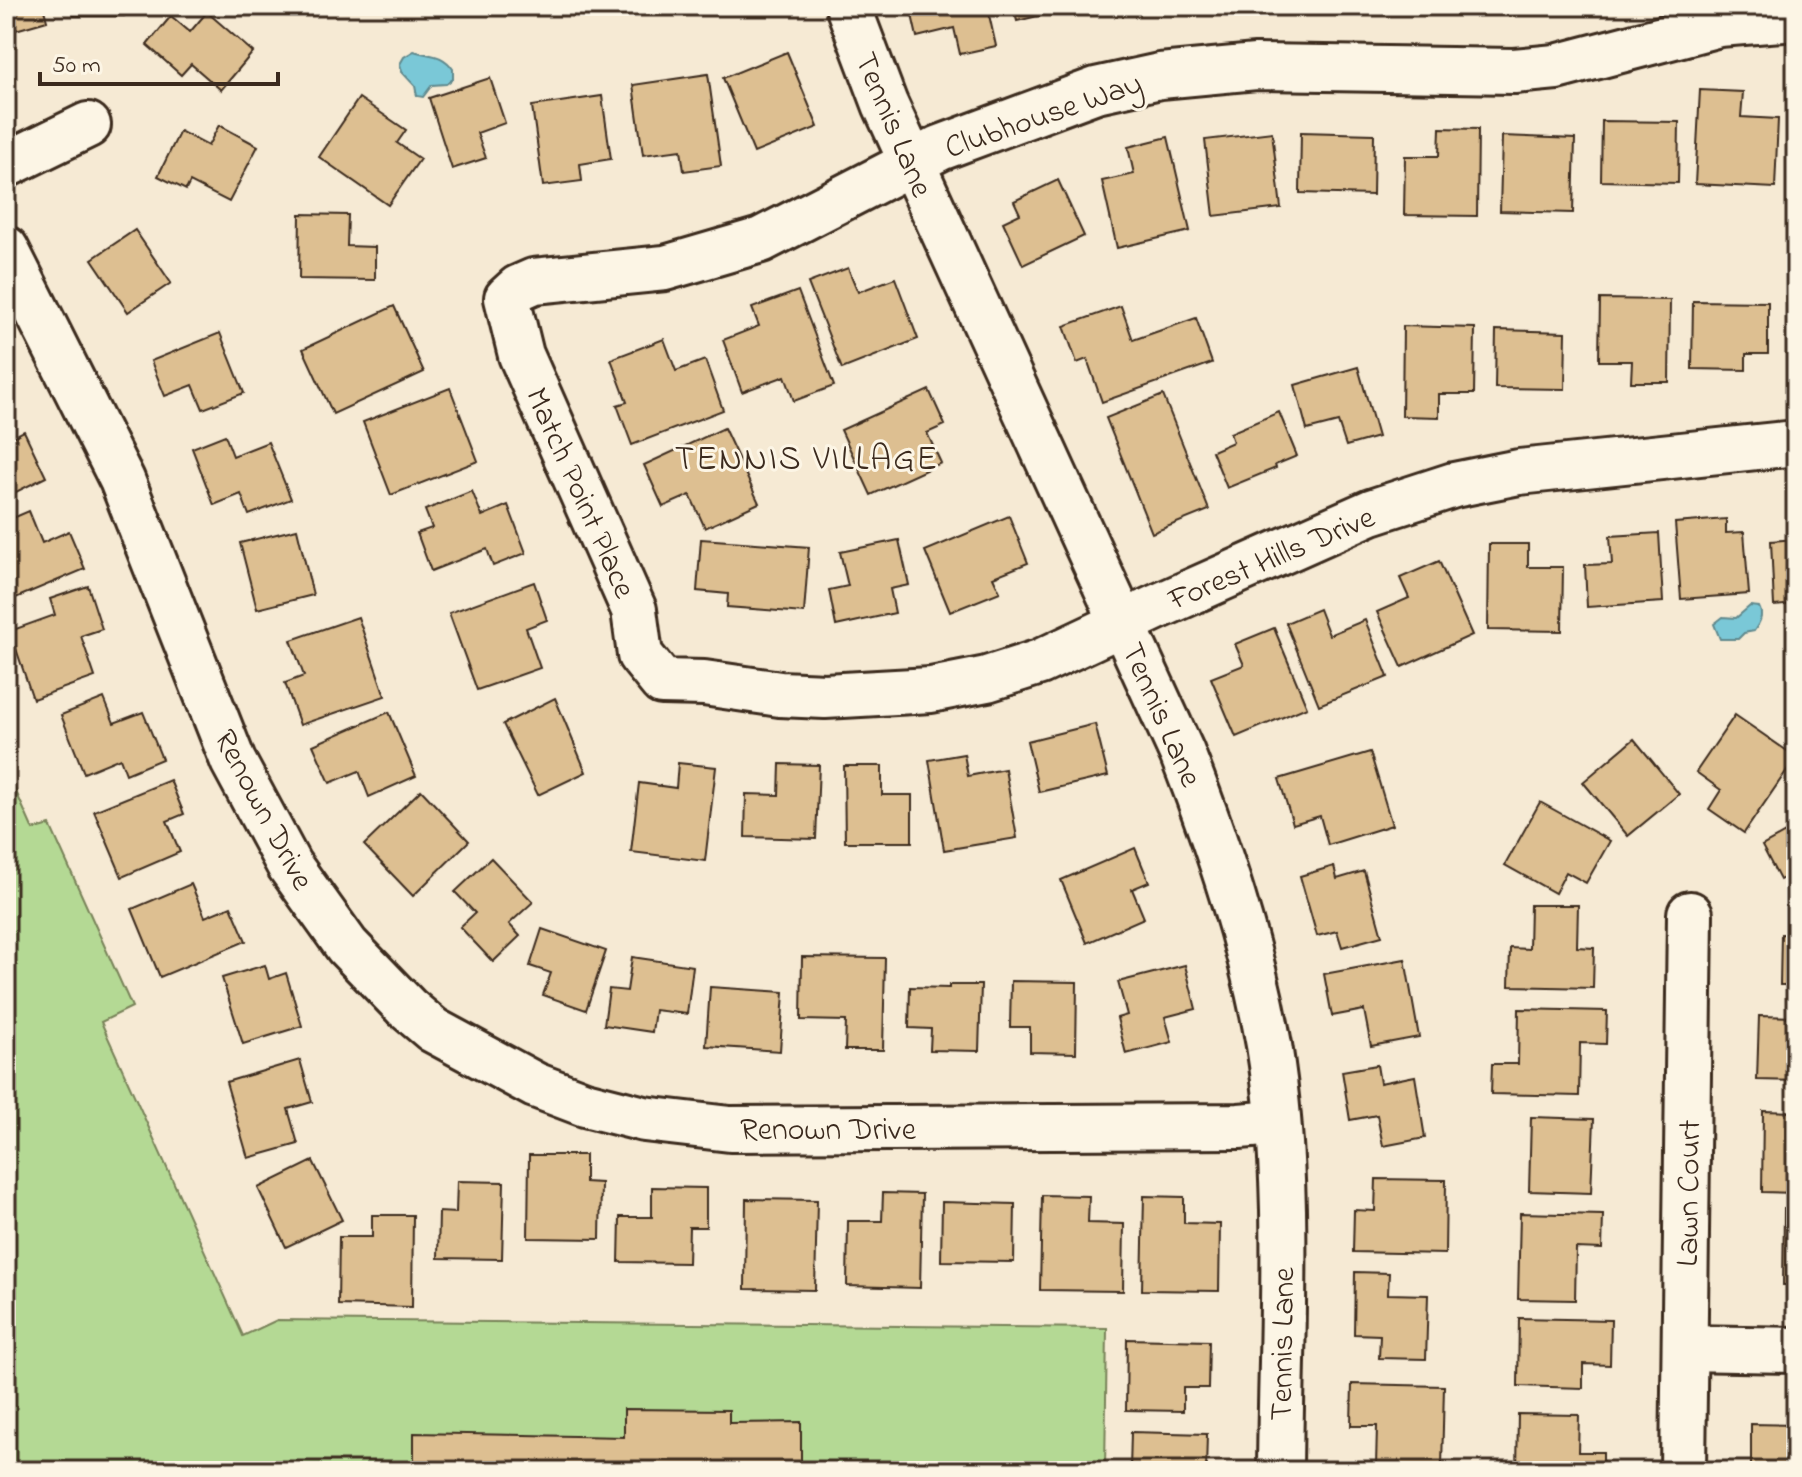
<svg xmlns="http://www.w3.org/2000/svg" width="1802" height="1477" font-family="'Indie Flower',sans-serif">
	<rect width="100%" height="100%" fill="#f6ead4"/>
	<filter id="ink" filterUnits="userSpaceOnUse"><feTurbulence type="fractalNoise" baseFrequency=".0125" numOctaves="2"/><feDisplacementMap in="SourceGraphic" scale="16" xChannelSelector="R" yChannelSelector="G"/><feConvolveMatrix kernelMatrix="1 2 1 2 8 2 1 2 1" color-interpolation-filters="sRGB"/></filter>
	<g filter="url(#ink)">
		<polygon fill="#b4d994" stroke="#788259" stroke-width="2" points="6,769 33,830 50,825 132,1007 101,1022 243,1336 277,1320 1107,1328 1105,1471 6,1471"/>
		<g fill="#7ac8d7" stroke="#61898d" stroke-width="2">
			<path d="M 414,51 C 429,56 442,53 453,69 L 453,79 L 446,84 L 432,85 L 423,97 L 417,96 L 415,86 L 402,72 L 400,64 L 404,57 Z"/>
			<path d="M 1750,606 L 1759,607 C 1764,616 1759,624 1754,631 L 1744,633 L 1738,639 L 1720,639 L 1714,624 L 1723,617 L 1736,618 Z"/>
		</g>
		<g fill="#ddbf91" stroke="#3b2a1e" stroke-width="2">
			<polygon points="6,6 43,6 47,21 12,31"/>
			<rect x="74" y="6" width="50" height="10"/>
			<polygon points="676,6 733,6 677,13"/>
			<polygon points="910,6 987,6 996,46 960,54 954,28 917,37"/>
			<polygon points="1013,6 1079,6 1017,21"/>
			<polygon points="207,12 253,52 221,90 191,64 181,75 147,45 171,16 190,32"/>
			<polygon points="787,52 818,127 754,153 723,78"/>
			<polygon points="708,74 721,166 684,171 681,150 643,155 633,85"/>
			<polygon points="490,78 505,123 477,133 486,158 452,169 429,98"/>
			<polygon points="1700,90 1743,92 1741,117 1778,119 1775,188 1695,184"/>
			<polygon points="602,96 611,159 580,164 582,181 543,186 532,106"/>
			<polygon points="359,98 406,130 397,143 420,159 388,205 319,157"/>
			<polygon points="1602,121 1679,122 1678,183 1601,181"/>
			<polygon points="219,125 258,146 229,202 190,182 186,190 158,176 180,131 208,146"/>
			<polygon points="1440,128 1478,129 1477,216 1404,215 1405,156 1439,156"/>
			<polygon points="1272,132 1281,208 1214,216 1205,140"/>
			<polygon points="1301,132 1374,134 1373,195 1300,193"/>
			<polygon points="1502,136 1575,139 1573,213 1500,211"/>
			<polygon points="1168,137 1190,231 1117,248 1102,181 1134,174 1128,147"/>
			<polygon points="1058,180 1084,236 1023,265 1003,222 1020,214 1014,201"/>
			<polygon points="300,214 348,215 347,246 375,247 375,280 299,279"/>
			<polygon points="135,230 171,283 128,312 92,259"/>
			<polygon points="848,268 858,292 895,278 918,339 842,369 808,283"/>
			<polygon points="798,291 834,386 794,401 785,376 742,392 723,340 759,326 752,308"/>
			<polygon points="1600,299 1670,300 1669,382 1631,382 1632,361 1599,361"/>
			<polygon points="1693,301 1768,302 1768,354 1746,354 1746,370 1692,369"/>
			<polygon points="394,306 424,372 333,414 303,349"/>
			<polygon points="1121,306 1133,340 1196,318 1212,363 1102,402 1087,359 1077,363 1064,326"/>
			<polygon points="1403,326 1475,328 1474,394 1439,394 1439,417 1402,416"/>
			<polygon points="1496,330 1566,332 1565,389 1495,388"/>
			<polygon points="220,333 244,393 203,409 193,385 165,396 151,361"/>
			<polygon points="664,339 676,371 705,360 723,410 632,445 617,405 627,402 611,359"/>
			<polygon points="1358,367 1378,437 1346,446 1338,422 1307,430 1295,385"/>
			<polygon points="450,388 478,461 391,495 363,422"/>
			<polygon points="929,390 945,425 927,433 941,463 871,495 841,430"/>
			<polygon points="1163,395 1209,510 1152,533 1106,418"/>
			<polygon points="1279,412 1297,456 1275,465 1276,468 1227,488 1212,451 1233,442 1230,433"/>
			<polygon points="724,428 759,503 705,528 690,495 663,507 644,465"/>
			<polygon points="24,431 46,477 12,494 6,482 6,440"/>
			<polygon points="225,435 233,456 268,442 291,499 249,515 241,494 214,505 192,448"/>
			<polygon points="472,491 482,516 508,505 526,553 493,566 487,549 431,571 417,533 432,528 425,510"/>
			<polygon points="29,511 42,543 69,531 85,569 6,602 6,521"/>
			<polygon points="1009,516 1028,563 993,577 1000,592 950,612 925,551"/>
			<polygon points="1726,519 1726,533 1744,532 1749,594 1681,599 1675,523"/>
			<polygon points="297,529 313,595 257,609 240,543"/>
			<polygon points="1659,533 1663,602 1587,607 1585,565 1612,564 1610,536"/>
			<polygon points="701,539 809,547 804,613 727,607 728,594 697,591"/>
			<polygon points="1796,539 1796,604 1774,606 1771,541"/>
			<polygon points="899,540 909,585 890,589 895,613 836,626 829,590 848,586 840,552"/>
			<polygon points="1489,544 1528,544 1528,567 1563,567 1562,631 1488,630"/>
			<polygon points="1439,561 1472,635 1402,667 1377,612 1409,598 1400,578"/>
			<polygon points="534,582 547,620 526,628 540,668 477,690 449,613"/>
			<polygon points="88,586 102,629 81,636 95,677 33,699 10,631 55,615 50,599"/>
			<polygon points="1319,609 1329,635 1365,620 1388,677 1319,705 1286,623"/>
			<polygon points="358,617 385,696 300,725 285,683 304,676 291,640"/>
			<polygon points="1274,628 1307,707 1236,737 1211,678 1244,665 1235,644"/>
			<polygon points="104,698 114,723 143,712 162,759 126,774 120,758 84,773 61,715"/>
			<polygon points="555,698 586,772 538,795 503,724"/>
			<polygon points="389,712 416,776 369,797 359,771 330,783 313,745"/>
			<polygon points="1735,715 1796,757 1744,833 1709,809 1721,790 1696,772"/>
			<polygon points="1095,724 1108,776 1039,792 1027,741"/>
			<polygon points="1634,739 1679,794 1628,836 1583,782"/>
			<polygon points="1370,752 1392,825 1328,845 1320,816 1293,824 1279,779"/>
			<polygon points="964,754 968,776 1005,769 1017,838 944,850 929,760"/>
			<polygon points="678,763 716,767 705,861 631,852 639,783 676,788"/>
			<polygon points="780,764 819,765 816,839 745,837 746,794 779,795"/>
			<polygon points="844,766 882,766 882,795 912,795 912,842 845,842"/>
			<polygon points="170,780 184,814 167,821 180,852 122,877 94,811"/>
			<polygon points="421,790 469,841 413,896 364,845"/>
			<polygon points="1540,802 1610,841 1586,883 1566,872 1555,893 1505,865"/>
			<polygon points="1796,827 1796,871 1780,880 1762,846"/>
			<polygon points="1135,848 1149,882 1132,889 1144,918 1087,943 1061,880"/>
			<polygon points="491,858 533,902 509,924 520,936 493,962 460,927 475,913 455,892"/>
			<polygon points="1334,866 1337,879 1364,871 1382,936 1342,947 1337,931 1317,936 1300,876"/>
			<polygon points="191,884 205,917 231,906 246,941 160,977 132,909"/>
			<polygon points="1530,905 1578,905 1577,947 1594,948 1593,988 1509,986 1510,948 1529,949"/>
			<polygon points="542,929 606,951 586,1010 543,995 551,973 530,966"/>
			<polygon points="1781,934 1796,935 1796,985 1780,985"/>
			<polygon points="632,957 693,966 687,1014 655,1010 652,1032 604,1025 609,989 627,991"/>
			<polygon points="802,957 885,958 883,1050 845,1050 846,1021 801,1020"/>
			<polygon points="1405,959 1419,1037 1371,1046 1364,1010 1332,1016 1324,974"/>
			<polygon points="265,965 269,979 286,973 302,1026 243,1044 222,978"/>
			<polygon points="1185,965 1196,1009 1165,1017 1172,1042 1126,1054 1117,1018 1127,1015 1118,982"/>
			<polygon points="1011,981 1077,982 1076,1053 1030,1052 1030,1027 1010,1027"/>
			<polygon points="949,985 981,985 979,1051 930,1050 931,1029 909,1028 910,987 949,988"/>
			<polygon points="710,987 784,992 780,1051 706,1046"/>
			<polygon points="1519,1009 1607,1011 1606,1044 1580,1043 1579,1096 1491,1094 1492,1064 1518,1064"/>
			<polygon points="1759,1016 1796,1017 1796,1081 1757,1080"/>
			<polygon points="300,1060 312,1102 288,1109 298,1144 248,1158 226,1082"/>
			<polygon points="1377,1065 1380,1083 1415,1076 1425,1138 1383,1146 1377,1115 1350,1120 1342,1071"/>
			<polygon points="1763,1111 1796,1112 1796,1193 1762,1192"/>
			<polygon points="1531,1117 1594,1119 1591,1193 1529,1191"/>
			<polygon points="529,1155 585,1155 585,1182 601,1183 600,1239 528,1238"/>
			<polygon points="313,1161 342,1220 286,1247 258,1188"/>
			<polygon points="1376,1179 1446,1180 1445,1254 1353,1252 1354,1210 1375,1211"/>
			<polygon points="457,1181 504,1182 502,1259 438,1258 439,1212 456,1213"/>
			<polygon points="652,1187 706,1188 706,1227 689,1227 688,1263 619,1262 620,1217 652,1217"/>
			<polygon points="883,1193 922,1194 920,1288 847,1286 848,1221 882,1221"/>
			<polygon points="1042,1195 1089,1196 1088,1223 1124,1224 1123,1291 1040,1290"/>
			<polygon points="1144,1196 1184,1197 1184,1223 1220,1224 1219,1291 1142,1290"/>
			<polygon points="746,1199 817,1200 815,1290 745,1289"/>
			<polygon points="942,1202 1015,1204 1014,1262 941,1261"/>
			<polygon points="1784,1209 1796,1209 1796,1285 1783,1285"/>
			<polygon points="1520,1213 1603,1215 1602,1249 1576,1248 1575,1300 1518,1299"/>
			<polygon points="372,1215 413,1215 412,1307 338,1305 339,1237 372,1237"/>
			<polygon points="1355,1272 1389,1273 1388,1294 1428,1295 1426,1359 1379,1358 1380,1335 1354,1334"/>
			<polygon points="1519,1318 1611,1320 1610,1365 1583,1364 1583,1388 1518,1386"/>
			<polygon points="1127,1339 1209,1341 1208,1388 1183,1388 1183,1411 1126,1410"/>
			<polygon points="1352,1384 1444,1386 1442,1467 1376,1466 1377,1426 1351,1426"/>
			<polygon points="624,1409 729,1410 729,1423 801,1422 801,1471 414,1471 414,1433 624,1437"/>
			<polygon points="1518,1414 1579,1415 1578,1452 1603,1452 1603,1471 1517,1471"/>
			<polygon points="1751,1424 1796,1425 1796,1471 1751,1471"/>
			<polygon points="1131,1432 1207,1434 1206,1471 1130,1471"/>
		</g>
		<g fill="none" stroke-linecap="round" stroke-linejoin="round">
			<g stroke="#3b2a1e" stroke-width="50">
				<g id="minor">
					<path d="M 848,6 L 885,104 L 1182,753 C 1219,848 1251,944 1269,1045 C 1292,1185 1281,1330 1280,1471"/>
					<polyline points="1796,18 1719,24 1556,67 1514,71 1256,67 1160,76 1096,90 940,148 761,240 665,268 534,281 518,288 507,298 521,355 634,610 640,655 662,682 704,683 780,694 825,696 931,690 987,679 1040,662 1157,607 1371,512 1454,485 1519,472 1796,443"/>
					<polyline points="6,165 88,125"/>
					<polyline points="6,249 122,480 233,761 289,865 347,946 407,1008 433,1030 535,1085 585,1104 644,1119 730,1129 1239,1126 1277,1123"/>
					<polyline points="1685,1348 1796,1350"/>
					<polyline points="1683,1471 1690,914"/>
				</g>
			</g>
			<use href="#minor" stroke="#fcf5e5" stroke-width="44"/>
		</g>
	</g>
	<g text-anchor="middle" stroke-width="6" stroke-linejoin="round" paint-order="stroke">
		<g font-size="32" fill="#3b2a1e" stroke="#fcf5e5">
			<text transform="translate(1043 114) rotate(-19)" y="11">Clubhouse Way</text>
			<text transform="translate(895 124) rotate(67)" y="11">Tennis Lane</text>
			<text transform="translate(582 492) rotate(66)" y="11">Match Point Place</text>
			<text transform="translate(1271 557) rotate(-23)" y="11">Forest Hills Drive</text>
			<text transform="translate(1163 714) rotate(66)" y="11">Tennis Lane</text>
			<text transform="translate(265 809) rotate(62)" y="11">Renown Drive</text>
			<text x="828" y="1139">Renown Drive</text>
			<text transform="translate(1687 1193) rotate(-89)" y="11">Lawn Court</text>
			<text transform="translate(1281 1344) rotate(-89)" y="11">Tennis Lane</text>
		</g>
		<g font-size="34" letter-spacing="2" fill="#3b2a1e" stroke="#fcf5e5">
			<text x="807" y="469">TENNIS VILLAGE</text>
		</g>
	</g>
	<rect width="1802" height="1477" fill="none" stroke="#fcf5e5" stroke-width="32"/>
	<rect x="16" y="16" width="1770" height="1445" fill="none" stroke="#3b2a1e" stroke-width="3" filter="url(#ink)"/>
	<path d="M40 72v12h238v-12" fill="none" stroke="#3b2a1e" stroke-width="4"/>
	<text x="52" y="72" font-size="24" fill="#3b2a1e" stroke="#fcf5e5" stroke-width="6" paint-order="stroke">50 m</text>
</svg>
